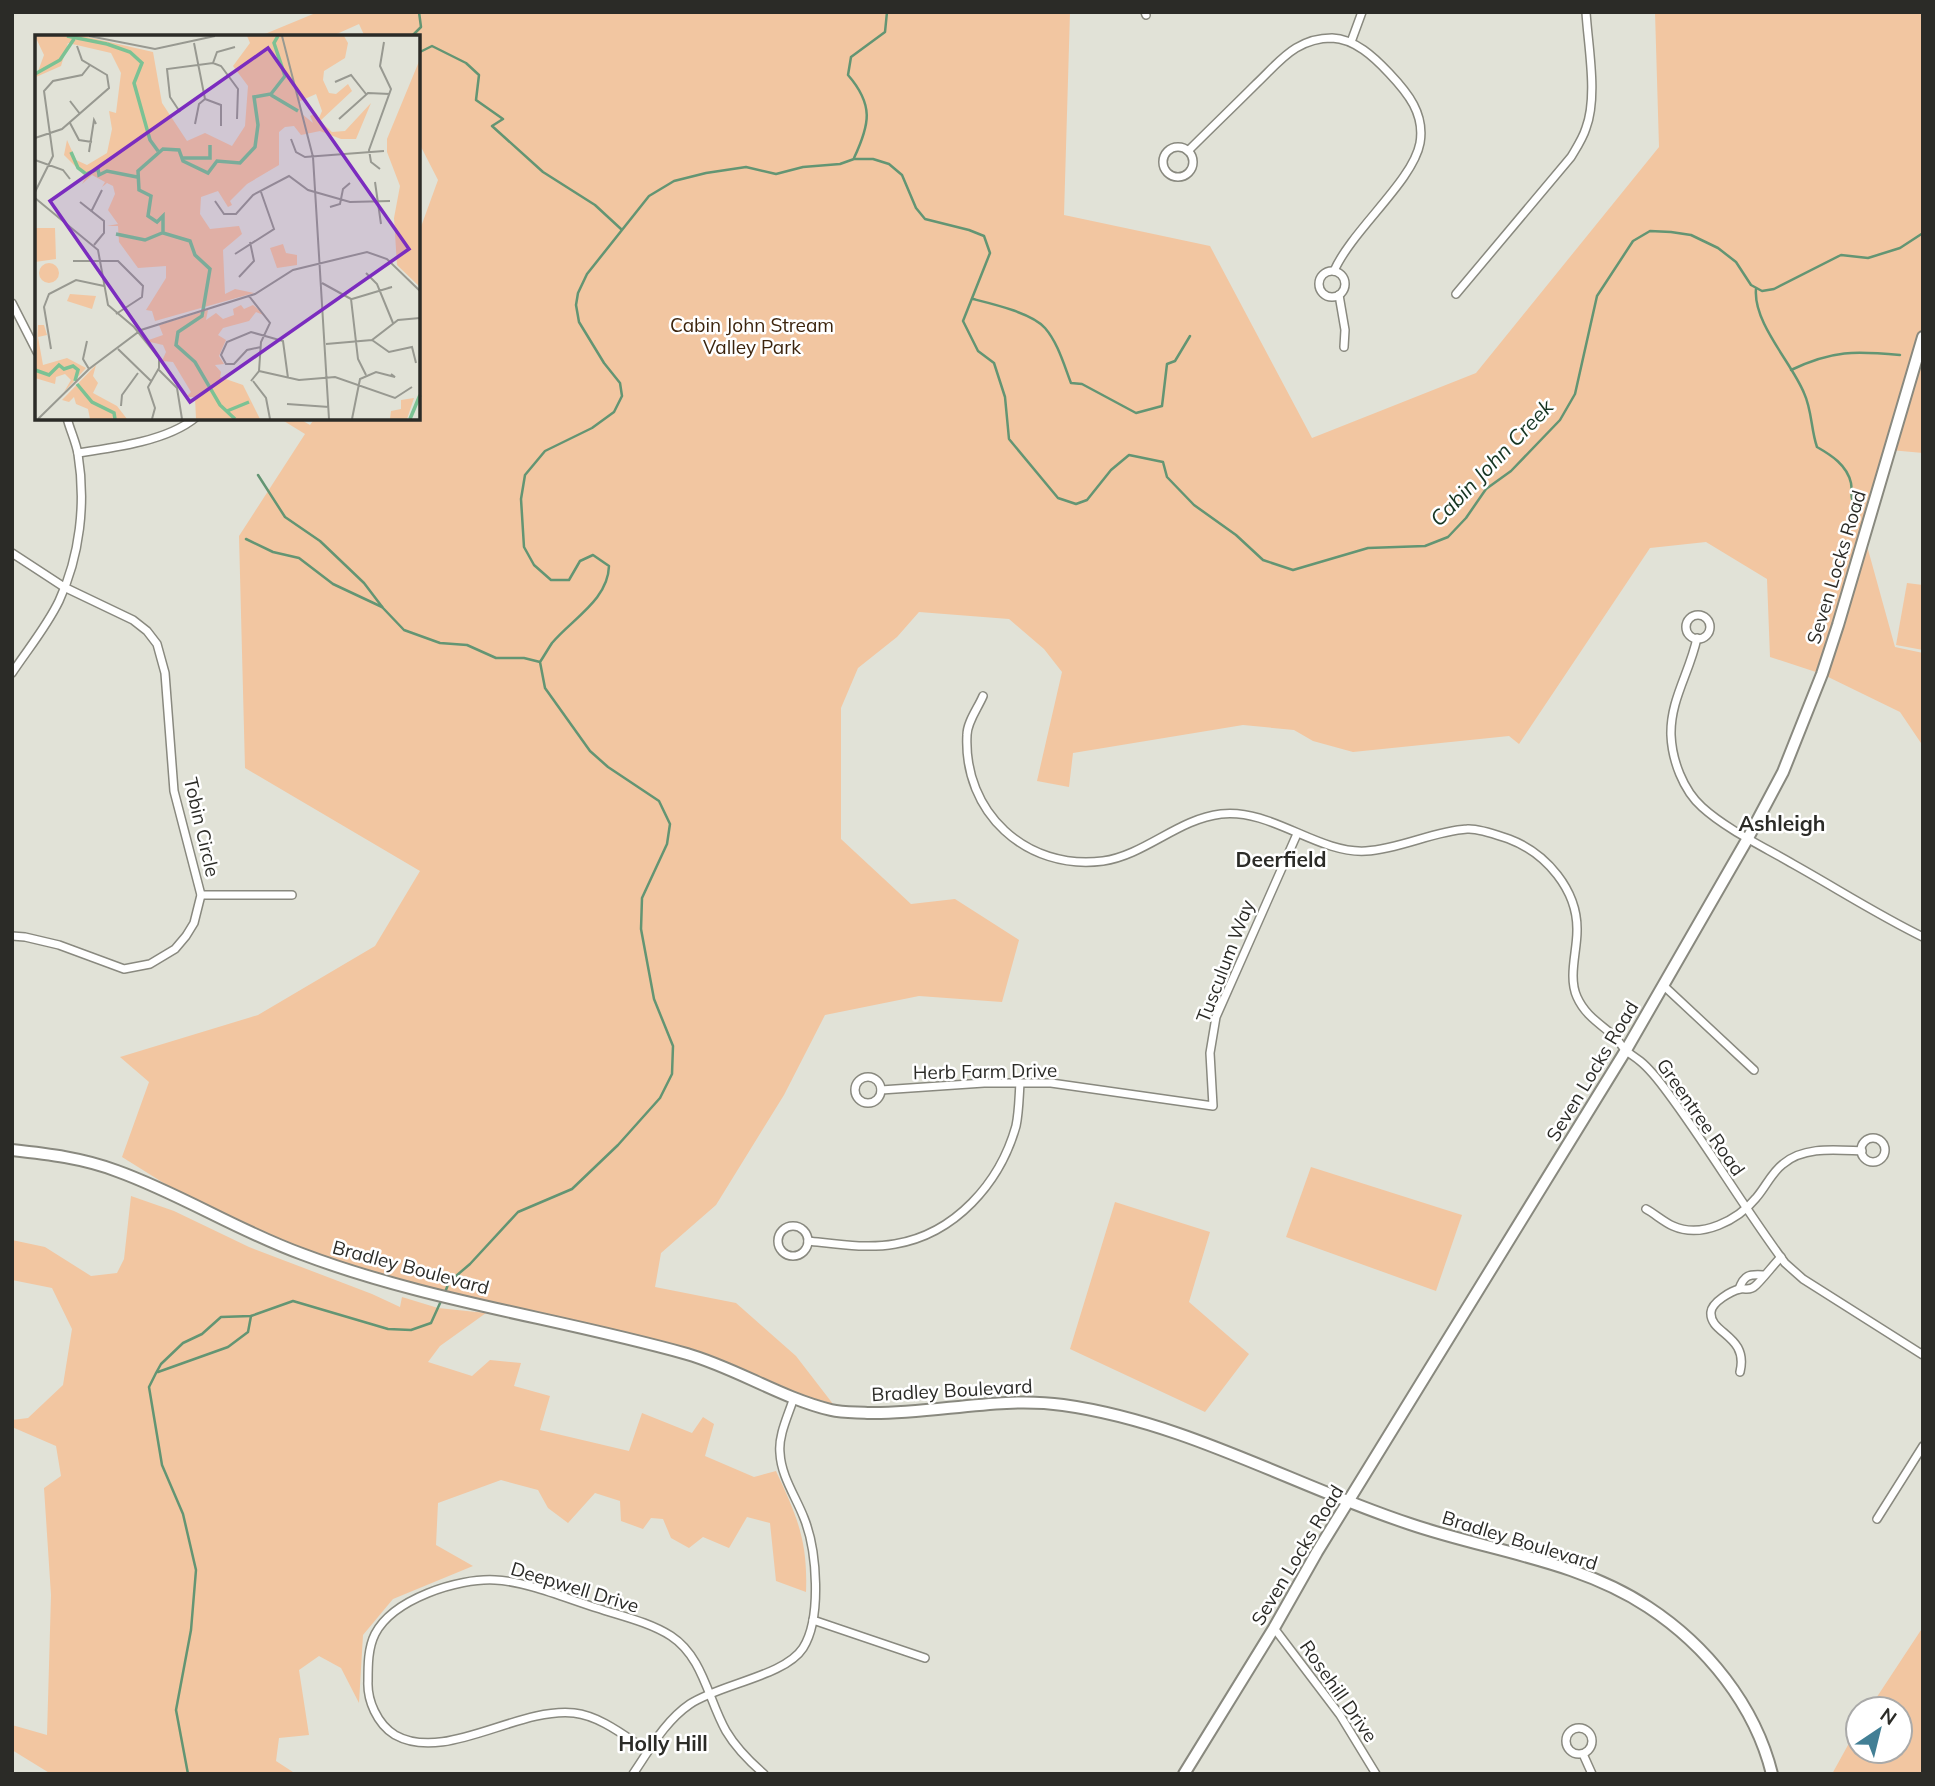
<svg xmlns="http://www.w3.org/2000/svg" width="1935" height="1786" font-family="Mulish,sans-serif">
	<rect width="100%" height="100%" fill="#e1e2d7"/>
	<g fill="#f2c6a1">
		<polygon points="318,12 1070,12 1064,215 1210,246 1312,438 1476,373 1659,147 1655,12 1923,12 1923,453 1890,450 1864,535 1895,647 1923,653 1923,746 1900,712 1822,674 1770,657 1767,579 1706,542 1650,548 1519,744 1509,736 1353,752 1313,741 1294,730 1243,725 1073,753 1069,787 1037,781 1062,672 1044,649 1009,619 919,612 897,637 858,668 841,708 841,839 911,904 955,899 1019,940 1002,1002 919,996 825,1015 784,1095 716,1205 661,1253 655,1287 736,1303 796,1356 833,1404 796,1393 729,1364 466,1301 305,1256 215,1215 122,1157 149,1082 120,1057 258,1015 375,946 420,871 245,768 239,536 305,434 279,418 298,418 310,425 315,418 418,418 418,235 438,180 418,141 418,37 365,37 359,24 330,37 260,36"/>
		<polygon points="1907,583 1923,585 1923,650 1896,645"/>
		<polygon points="1311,1167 1462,1215 1436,1291 1286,1237"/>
		<path d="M 131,1196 L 174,1211 L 249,1247 L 372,1294 L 400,1307 L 402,1297 L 438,1308 L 486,1313 L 440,1346 L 428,1362 L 472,1376 L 490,1360 L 521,1363 L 514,1386 L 550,1396 L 540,1430 L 629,1451 L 642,1413 L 692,1433 L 703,1417 L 714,1424 L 705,1456 L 754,1477 L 776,1471 C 797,1516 808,1541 806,1592 L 776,1581 L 770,1523 L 747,1517 L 729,1548 L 703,1537 L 689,1548 L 671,1538 L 663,1519 L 651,1518 L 643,1529 L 621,1521 L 620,1501 L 595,1493 L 568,1523 L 548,1508 L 538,1490 L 501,1480 L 438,1503 L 436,1545 L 473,1566 L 393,1599 L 363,1635 L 359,1703 L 341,1668 L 319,1656 L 299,1670 L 309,1735 L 279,1738 L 276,1761 L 296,1774 L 51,1774 L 12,1750 L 12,1725 L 47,1735 L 51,1595 L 44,1488 L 61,1476 L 56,1446 L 12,1427 L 12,1420 L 28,1418 L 63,1385 L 72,1329 L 52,1288 L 12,1280 L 12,1240 L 45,1247 L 91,1276 L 117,1273 L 124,1259 Z"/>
		<polygon points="1115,1202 1210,1232 1189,1302 1249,1354 1205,1412 1070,1349"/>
		<polygon points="1923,1627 1923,1774 1832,1774 1858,1727 1858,1751 1900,1751 1900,1709 1869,1709"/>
	</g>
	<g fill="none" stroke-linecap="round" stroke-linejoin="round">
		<g stroke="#639573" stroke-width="2.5">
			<polyline points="411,37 421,27 419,12"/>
			<polyline points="418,53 432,46 466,63 479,75 476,100 503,119 492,126 543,172 595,205 621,229"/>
			<path d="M 854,158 C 870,124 874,105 848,75 L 851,57 L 885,32 L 887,12"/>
			<path d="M 1756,289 C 1753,323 1792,363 1804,393 C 1812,410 1811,430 1817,447 C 1831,455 1847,465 1851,483 C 1853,496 1848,496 1858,509"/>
			<path d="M 973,299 C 993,304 1032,313 1045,328 C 1058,343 1064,365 1071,383 L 1082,384 L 1136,413 L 1162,406 L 1167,364 L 1175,361 L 1190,336"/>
			<path d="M 1791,370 C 1833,350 1855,351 1900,355"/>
			<polyline points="258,475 285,517 320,541 364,583 383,608 404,630 440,643 467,645 496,658 524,658 540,662"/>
			<polyline points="246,539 273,552 299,558 333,584 382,607"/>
			<path d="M 444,1295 L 449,1282 L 470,1264 L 518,1212 L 572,1189 L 618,1145 L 660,1098 L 672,1074 L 673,1046 L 654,999 L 641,929 L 642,898 L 667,844 L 670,824 L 659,801 L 608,767 L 590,751 L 545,688 L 540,662 C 544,656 548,649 552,643 C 572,619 608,600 609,566 L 593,555 L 580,561 L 569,580 L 551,580 L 534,565 L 524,547 L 521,499 L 525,475 L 545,451 L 592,428 L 614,412 L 622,396 L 620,383 L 604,363 L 579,322 L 576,305 L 578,293 L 587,274 L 649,196 L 674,181 L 706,173 L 746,167 L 776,174 L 803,167 L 840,164 L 854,159 L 873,159 L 889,164 L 902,175 L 916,208 L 925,219 L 969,230 L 984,236 L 990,253 L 963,321 L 978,351 L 994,363 L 1005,397 L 1009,439 L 1058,498 L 1076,504 L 1087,500 L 1111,470 L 1129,455 L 1163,462 L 1167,477 L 1194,505 L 1236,535 L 1263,560 L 1293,570 L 1368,548 L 1425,546 L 1448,537 L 1466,518 L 1486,489 L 1511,471 L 1560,420 L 1575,394 L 1597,296 L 1633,241 L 1650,231 L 1671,232 L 1691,235 L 1718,248 L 1736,262 L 1751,285 L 1762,291 L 1774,289 L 1841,255 L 1868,258 L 1900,248 L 1923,233"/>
			<polyline points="158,1372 228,1347 248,1332 251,1316"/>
			<polyline points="188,1774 176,1710 191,1630 196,1570 183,1514 162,1465 149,1387 156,1373 161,1364 183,1343 202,1334 221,1317 251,1316 293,1301 388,1329 411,1330 431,1323 441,1301"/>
		</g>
		<g stroke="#89897f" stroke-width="10">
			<g id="street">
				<polyline points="1145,12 1146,15"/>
				<polyline points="1351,42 1362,12"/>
				<circle cx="1178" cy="162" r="15"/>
				<path d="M 1188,151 C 1211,128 1234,106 1256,84 C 1269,72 1281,57 1296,48 C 1306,42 1320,38 1332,38 C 1355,39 1374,57 1389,73 C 1408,93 1425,114 1420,143 C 1413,181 1352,230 1334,271"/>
				<circle cx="1332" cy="284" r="13"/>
				<path d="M 1456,294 L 1571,157 C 1577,147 1583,138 1586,128 C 1598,96 1588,46 1586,12"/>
				<polyline points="1339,295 1345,330 1344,347"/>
				<polyline points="12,303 37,352"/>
				<path d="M 78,453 C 113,448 167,441 195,418"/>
				<polyline points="12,553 64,587 133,620 147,631 157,644 165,673 174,791 201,895 194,923 186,936 175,949 150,964 124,969 59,945 25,937 12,936"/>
				<circle cx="1698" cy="627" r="12"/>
				<path d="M 1697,638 C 1690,672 1670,700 1671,735 C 1672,760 1683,790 1702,807 C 1726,829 1764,847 1793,864 C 1836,888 1878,915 1923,937"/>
				<path d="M 12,673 C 28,649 47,626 59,601 C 80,556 86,503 78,454 C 76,442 70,430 67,418"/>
				<path d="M 983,696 C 978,708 967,722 967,735 C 963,812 1026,871 1103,861 C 1145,855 1178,819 1221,814 C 1271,808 1318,854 1366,851 C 1400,849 1434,831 1467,829 C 1479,828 1497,835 1509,839 C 1546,853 1578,890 1577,931 C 1577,952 1568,977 1577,997 C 1585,1015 1599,1023 1614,1036 C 1618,1040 1621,1045 1625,1050 C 1630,1054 1635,1057 1640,1061 C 1650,1069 1660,1082 1668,1093 C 1709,1148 1744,1208 1785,1263 L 1803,1279 L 1923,1355"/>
				<polyline points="201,895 292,895"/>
				<polyline points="1664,986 1754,1070"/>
				<circle cx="868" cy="1090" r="13"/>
				<polyline points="881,1090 984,1083 1051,1083 1213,1106 1210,1053 1216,1017 1297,834"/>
				<circle cx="1873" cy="1150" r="12"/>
				<path d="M 1646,1209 C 1655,1214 1664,1222 1673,1226 C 1702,1239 1738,1220 1756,1198 C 1765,1188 1772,1172 1783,1164 C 1804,1146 1836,1150 1862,1151"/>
				<circle cx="793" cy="1241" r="15"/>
				<path d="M 808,1241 C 837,1244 867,1249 895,1244 C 955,1234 1000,1183 1016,1126 C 1019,1112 1019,1097 1020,1083"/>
				<path d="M 1739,1289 C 1744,1275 1749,1274 1763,1275"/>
				<path d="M 1740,1372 C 1749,1335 1709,1334 1711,1312 C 1712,1302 1731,1291 1740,1289 C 1746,1288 1750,1291 1755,1286 C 1761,1281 1774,1264 1781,1257"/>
				<polyline points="1877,1519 1923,1446"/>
				<polyline points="813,1620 925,1658"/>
				<polyline points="1274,1628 1340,1715 1376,1774"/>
				<circle cx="1579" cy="1741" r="13"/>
				<path d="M 648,1751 C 626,1737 601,1716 574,1713 C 517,1707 445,1763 395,1735 C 377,1724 367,1700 368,1681 C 368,1665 368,1648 375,1634 C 393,1599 458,1578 495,1580 C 525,1581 568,1599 597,1608 C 621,1616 649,1622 671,1636 C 703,1657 708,1699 726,1731 C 736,1748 749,1761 764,1774"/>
				<polyline points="1583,1754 1592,1774"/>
				<path d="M 633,1774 C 650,1749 665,1721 690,1704 C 720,1684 785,1676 803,1648 C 822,1618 817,1550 804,1518 C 796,1497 781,1476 780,1453 C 778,1435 789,1414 794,1397"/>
			</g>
		</g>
		<g stroke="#89897f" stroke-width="14">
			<g id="secondary">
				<path d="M 12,1150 C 48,1154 83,1158 117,1171 C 181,1194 238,1231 302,1254 C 426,1301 559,1318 687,1354 C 736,1368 781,1398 831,1410 C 843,1413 857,1412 870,1413 C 934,1414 999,1396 1063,1405 C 1186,1422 1294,1486 1410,1524 C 1489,1551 1577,1560 1648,1607 C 1706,1645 1755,1705 1772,1774"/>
				<polyline points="1184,1774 1274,1628 1317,1552 1626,1050 1748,838 1783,772 1822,674 1838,625 1923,337"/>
			</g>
		</g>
		<use href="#street" stroke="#fff" stroke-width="7"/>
		<use href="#secondary" stroke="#fff" stroke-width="10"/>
	</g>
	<g text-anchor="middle" stroke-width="5" stroke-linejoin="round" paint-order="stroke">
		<g font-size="19" fill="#3c240d" stroke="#fff">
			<text x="752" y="332">Cabin John Stream<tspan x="752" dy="22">Valley Park</tspan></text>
		</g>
		<g font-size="19" fill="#2b2b27" stroke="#fff">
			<text transform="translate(1836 567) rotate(-73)" y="7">Seven Locks Road</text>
			<text transform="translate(202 827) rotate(77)" y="7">Tobin Circle</text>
			<text transform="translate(1225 961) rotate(-69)" y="7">Tusculum Way</text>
			<text transform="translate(985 1071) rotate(-1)" y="7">Herb Farm Drive</text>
			<text transform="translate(1592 1071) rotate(-59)" y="7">Seven Locks Road</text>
			<text transform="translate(1701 1117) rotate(55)" y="7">Greentree Road</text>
			<text transform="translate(411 1267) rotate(15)" y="7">Bradley Boulevard</text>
			<text transform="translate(952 1390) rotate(-3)" y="7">Bradley Boulevard</text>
			<text transform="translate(1520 1540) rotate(17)" y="7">Bradley Boulevard</text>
			<text transform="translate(1297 1555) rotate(-59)" y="7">Seven Locks Road</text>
			<text transform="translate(575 1587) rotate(17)" y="7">Deepwell Drive</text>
			<text transform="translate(1339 1691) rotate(55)" y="7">Rosehill Drive</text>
		</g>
		<g font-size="21" font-style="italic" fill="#163522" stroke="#fff">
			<text transform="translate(1492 463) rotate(-46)" y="7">Cabin John Creek</text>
		</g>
		<g font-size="21" font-weight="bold" fill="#2b2b27" stroke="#fff">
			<text x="1782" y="831">Ashleigh</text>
			<text x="1281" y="867">Deerfield</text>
			<text x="663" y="1751">Holly Hill</text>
		</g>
	</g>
	<g transform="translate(35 35)">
		<rect width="385" height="385" fill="#e1e2d7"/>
		<path d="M 0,1 L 48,1 L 118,17 L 127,68 L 152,106 L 170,98 L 197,111 L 210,91 L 213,51 L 198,31 L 215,8 L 212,1 L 309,1 L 313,8 L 310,23 L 289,36 L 288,45 L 294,58 L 301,59 L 313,49 L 317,56 L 285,86 L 297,97 L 310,96 L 336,68 L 321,104 L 306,104 L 285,96 L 266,100 L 259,91 L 250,92 L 244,97 L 244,130 L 212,149 L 195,166 L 197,170 L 193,172 L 183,156 L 166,162 L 165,179 L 175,194 L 204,191 L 207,199 L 188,215 L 190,259 L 200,254 L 219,258 L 120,286 L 117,276 L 111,275 L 131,243 L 131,231 L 103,233 L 84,207 L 83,191 L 72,191 L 83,189 L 73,175 L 80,159 L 78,151 L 72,148 L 67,152 L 70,147 L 57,140 L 47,149 L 51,142 L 29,120 L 32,105 L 41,125 L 52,130 L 72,118 L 77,94 L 74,76 L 81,78 L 86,38 L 76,18 L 33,8 L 26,31 L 1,42 L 9,20 ZM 281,59 L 287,76 L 284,83 L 281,78 L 275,81 L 278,88 L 267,79 L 263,67 ZM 385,24 L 385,252 L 362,230 L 359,183 L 365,151 L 352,117 L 352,104 ZM 0,193 L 20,193 L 21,224 L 0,227 ZM 248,209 L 251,218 L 262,220 L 262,230 L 242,233 L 235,213 ZM4 238a10 10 0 1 1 20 0a10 10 0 1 1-20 0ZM 35,259 L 61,261 L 57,274 L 32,266 ZM 206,270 L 209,274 L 218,270 L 231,281 L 221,277 L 214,286 L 188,293 L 183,300 L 191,305 L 184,321 L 189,329 L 180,330 L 186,337 L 185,342 L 208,350 L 225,384 L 161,384 L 160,362 L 151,362 L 156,357 L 138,327 L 127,326 L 131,317 L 128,310 L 111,306 L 128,300 L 124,290 L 173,275 L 171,285 L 181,278 L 188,284 L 199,280 L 198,274 ZM 3,290 L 9,290 L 12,300 L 3,302 L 8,330 L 32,323 L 51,333 L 29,357 L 36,345 L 30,339 L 21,342 L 20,349 L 0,343 ZM 61,330 L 58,341 L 63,348 L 58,358 L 82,371 L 92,384 L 55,384 L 53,374 L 41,369 L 39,362 L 34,367 L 27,365 ZM 379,363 L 372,384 L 355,384 L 356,376 L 366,374 L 366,365 Z" fill="#f2c6a1" fill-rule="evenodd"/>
		<path fill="none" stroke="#7bc294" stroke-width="3.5" d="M 32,1 L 72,9M 72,9 L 95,17 L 107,28 L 99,48 L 115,105 L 123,116M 0,39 L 25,25 L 39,4M 236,60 L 263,76M 36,117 L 43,133 L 51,139 L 63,134 L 64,140 L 72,136 L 102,142M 148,123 L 175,123 L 175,110M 81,199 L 110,205 L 127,198M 0,335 L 14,340 L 24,330 L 29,334 L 38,331 L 43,335 L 40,346M 42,349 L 57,367 L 79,378 L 80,384M 192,376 L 214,367M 200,384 L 185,370 L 160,327 L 141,310 L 143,297 L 167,281 L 175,234 L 160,220 L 155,206 L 128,198 L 128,181 L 122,187 L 113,181 L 116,161 L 104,155 L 103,136 L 128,114 L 144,115 L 148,126 L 173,138 L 182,126 L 205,128 L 220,112 L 223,90 L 219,62 L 236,59 L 250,41 L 239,8 L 243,1M 375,384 L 385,360"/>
		<path fill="none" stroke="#989991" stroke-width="2" d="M 54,1 L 120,14 L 180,1M 247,1 L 278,122 L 294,384M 159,8 L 170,64M 178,28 L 182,17 L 200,12M 300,47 L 316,40 L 331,59M 170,64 L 186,70 L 186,91M 38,70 L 35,66 L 45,79M 145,77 L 135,62 L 132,34 L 178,28 L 186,31 L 203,54 L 202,84M 304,84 L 333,58 L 355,59M 35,88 L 44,105 L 57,107M 160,89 L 164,69 L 170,64M 0,103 L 27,94 L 74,53 L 72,40 L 47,25 L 42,11M 256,104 L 261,117 L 270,122 L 349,116M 54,117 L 59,85 L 61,89M 0,125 L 28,135 L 35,144M 345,134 L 336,127 L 334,115 L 356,54 L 345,31 L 349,7M 340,147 L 346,189M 0,157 L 18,121 L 9,56 L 18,46 L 47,40 L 55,30M 0,163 L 63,215 L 73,270 L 99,292 L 124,323 L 124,333 L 113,352 L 120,373 L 117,384M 180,166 L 189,179 L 201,179 L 218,160 L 254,141 L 273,155 L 315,167 L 355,166M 45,167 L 69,186 L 69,198 L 59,210M 295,172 L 305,169 L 308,154 L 315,148M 56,177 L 67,155M 200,219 L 239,194 L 226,157M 38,226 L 83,226 L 108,251 L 107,262 L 81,279M 331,238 L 342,249 L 358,288M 204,242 L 219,226 L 215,207M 287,248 L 316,264 L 323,324 L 331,340M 214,261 L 235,288 L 226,307 L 224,336 L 216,346M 317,264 L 357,252 L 353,253M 337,305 L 354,317 L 377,312 L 381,328M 52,306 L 48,324 L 54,334M 291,309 L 337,305 L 363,285 L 385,283M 226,312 L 212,315 L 199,329 L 191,329 L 186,320 L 192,307 L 216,297 L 248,306 L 253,343M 16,314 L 9,272 L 14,259 L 41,245 L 69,251M 83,314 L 116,346M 124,335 L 142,353 L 147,384M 224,336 L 264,345 L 300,342 L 360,363 L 377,352M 218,346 L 231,363 L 235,384M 252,369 L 294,372M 86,371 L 87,360 L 103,338M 3,384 L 54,334 L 106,295 L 220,259 L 258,235 L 332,217 L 352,224 L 385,256M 317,384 L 325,344 L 341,337 L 360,342 L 356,339"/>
		<path fill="#7b2cbf" fill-opacity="0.15" stroke="#7b2cbf" stroke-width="3.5" d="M 233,13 L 374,214 L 155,367 L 15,166 Z"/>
		<rect width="385" height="385" fill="none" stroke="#2b2b27" stroke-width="3.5"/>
	</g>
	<rect width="1935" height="1786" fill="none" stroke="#2b2b27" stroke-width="28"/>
	<g transform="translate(1879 1730) rotate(35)"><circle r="33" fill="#ffffff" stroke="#aaaaa9" stroke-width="2"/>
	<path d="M0-5L12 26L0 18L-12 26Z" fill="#427f95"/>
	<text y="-10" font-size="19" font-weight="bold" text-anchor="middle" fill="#2b2b27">N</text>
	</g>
</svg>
